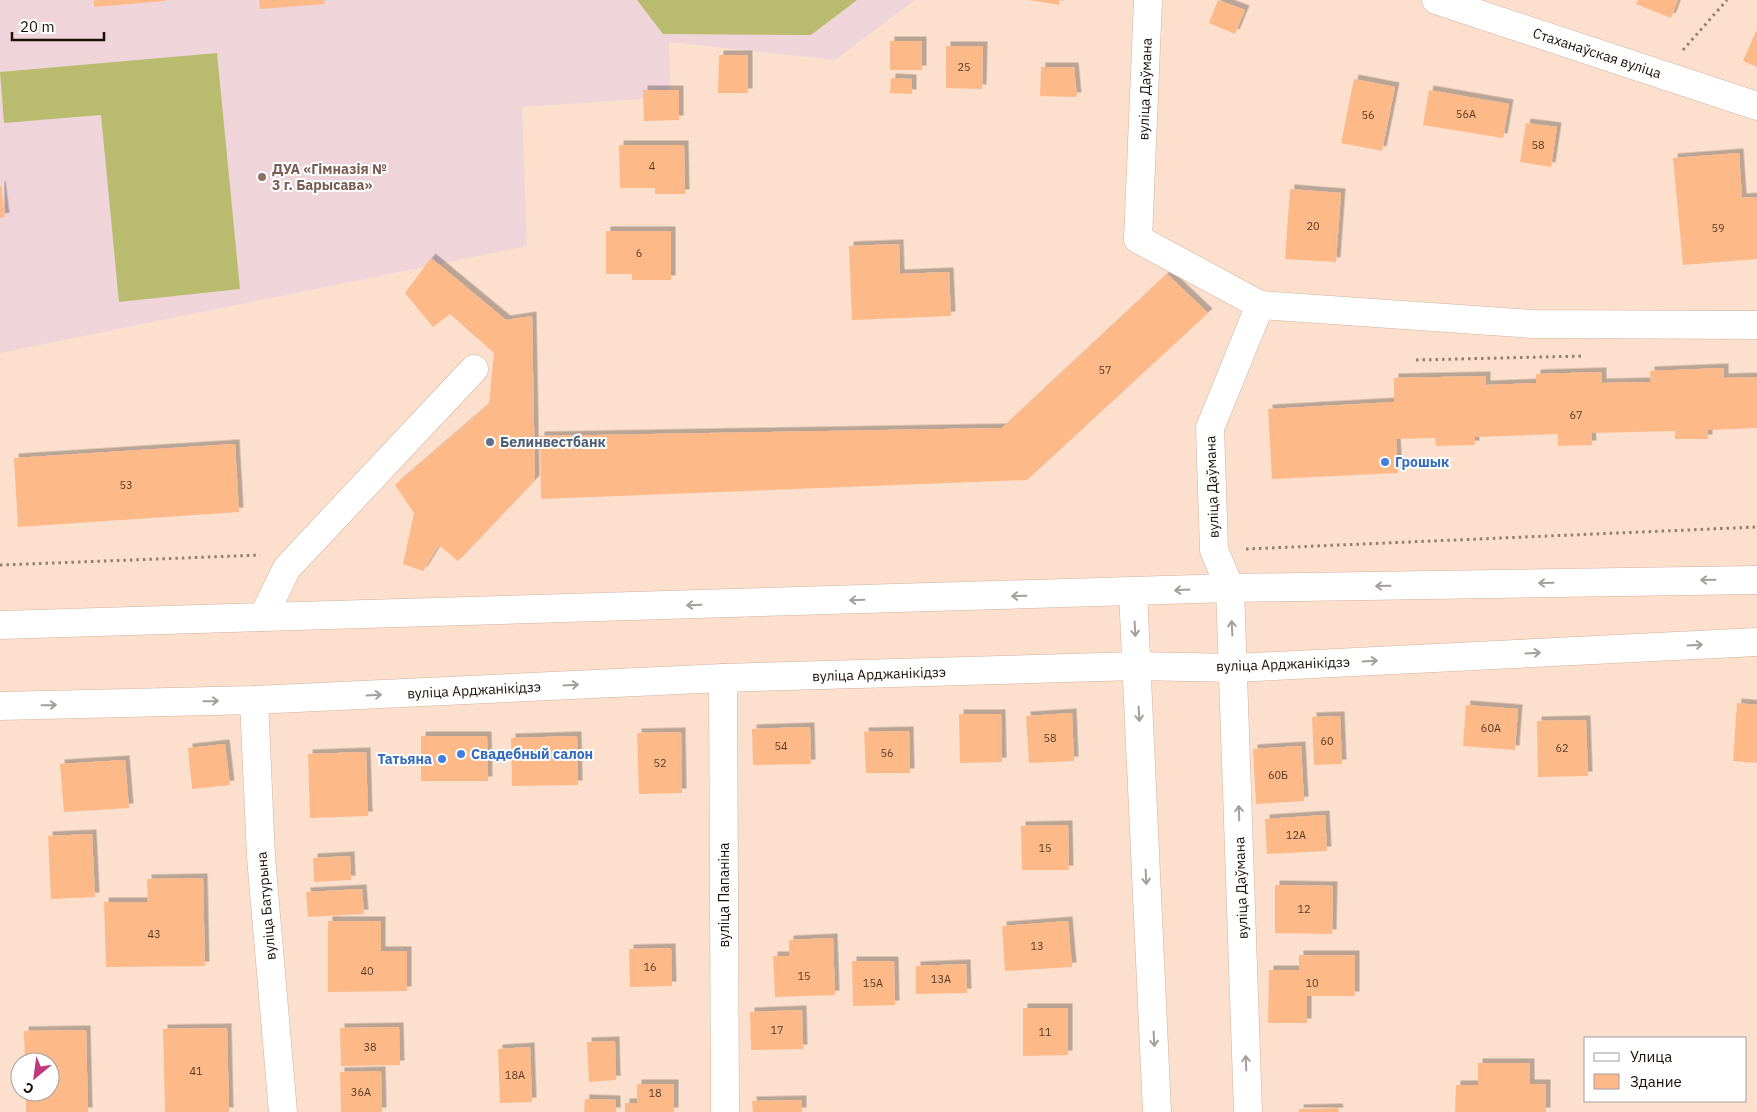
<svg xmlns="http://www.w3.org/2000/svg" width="1757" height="1112" font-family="'IBM Plex Sans',sans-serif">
	<defs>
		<filter id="shadow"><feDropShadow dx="4.5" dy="-4.5" stdDeviation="0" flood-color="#0004"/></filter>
	</defs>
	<rect width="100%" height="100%" fill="#fce0cd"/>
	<polygon fill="#efd5da" points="0,0 915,0 835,60 669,42 671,97 522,107 527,246 0,353"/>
	<g fill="#b9bc6f">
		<polygon points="637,0 857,0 811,35 663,34"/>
		<polygon points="217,53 240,289 119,302 101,115 4,123 0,72"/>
	</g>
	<g fill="#feb988" filter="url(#shadow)">
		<polygon points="94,0 165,0 165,1 94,7"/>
		<polygon points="259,0 324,0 325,4 260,9"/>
		<polygon points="1029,0 1060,0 1059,5"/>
		<polygon points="1218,0 1245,10 1235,34 1209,23"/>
		<polygon points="1638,0 1678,0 1671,18 1636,4"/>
		<polygon points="1756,31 1757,32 1757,67 1743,61"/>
		<rect x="890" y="41" width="32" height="29"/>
		<polygon points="946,46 983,46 982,89 946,88"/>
		<polygon points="719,55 748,55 748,93 718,93"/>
		<polygon points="1041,67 1074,67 1077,97 1040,96"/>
		<polygon points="891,78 912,79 912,94 890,93"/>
		<polygon points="1354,79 1395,87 1382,151 1341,143"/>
		<polygon points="643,90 679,90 679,120 644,121"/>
		<polygon points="1429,90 1509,104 1503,138 1423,125"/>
		<polygon points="1526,123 1557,127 1551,167 1520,162"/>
		<polygon points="619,145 684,145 685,194 655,194 655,188 620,188"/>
		<polygon points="1739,153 1742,198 1757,197 1757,259 1683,265 1673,158"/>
		<polygon points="1,185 5,217 0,218 0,186"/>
		<polygon points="1290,189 1341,193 1336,262 1285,259"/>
		<polygon points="606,231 671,231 671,280 632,280 632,274 606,274"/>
		<polygon points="899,244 900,274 949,272 951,316 852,320 849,246"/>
		<polygon points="431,258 506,320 532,316 535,480 458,561 439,545 423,571 403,564 414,513 395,485 489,404 494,353 450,314 433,327 405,293"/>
		<polygon points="1167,274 1208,313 1027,480 541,499 540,436 1002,428"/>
		<polygon points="1724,368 1724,378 1757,377 1757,428 1708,430 1708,439 1675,439 1675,431 1591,433 1592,445 1558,446 1558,434 1475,437 1475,445 1436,446 1435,438 1396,439 1398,473 1272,479 1268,409 1394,402 1394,378 1486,376 1486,385 1536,383 1536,374 1602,372 1602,383 1651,382 1650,371"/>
		<polygon points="235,444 239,512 18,527 14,458"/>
		<polygon points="1737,703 1757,705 1757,763 1733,761"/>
		<polygon points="1466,705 1518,709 1515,750 1463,746"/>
		<polygon points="1072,713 1074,761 1029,763 1026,716"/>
		<polygon points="959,714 1001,714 1002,762 960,763"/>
		<polygon points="1340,716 1342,764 1314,765 1312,717"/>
		<polygon points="1586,720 1588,776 1538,777 1537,721"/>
		<polygon points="810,727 811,764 753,765 752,729"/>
		<polygon points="909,731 910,773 866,773 864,732"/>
		<polygon points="681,732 682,793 639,794 637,733"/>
		<polygon points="421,736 487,736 488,781 421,781"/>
		<polygon points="577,736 578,785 512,786 511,738"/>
		<polygon points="225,744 230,785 192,789 188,748"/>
		<polygon points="1301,746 1304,801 1256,804 1253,749"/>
		<polygon points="366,752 368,816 310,818 308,754"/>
		<polygon points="125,760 129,808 64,812 60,764"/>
		<polygon points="1325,815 1327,851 1267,854 1265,819"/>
		<polygon points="1068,825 1069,870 1022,870 1021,826"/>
		<polygon points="92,834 95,897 51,899 48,836"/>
		<polygon points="350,856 351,880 314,882 313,858"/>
		<polygon points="203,878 205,966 106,967 104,902 148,902 147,879"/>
		<polygon points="1275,885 1333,886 1332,934 1275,933"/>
		<polygon points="362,889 364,914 308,917 306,892"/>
		<polygon points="328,921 381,921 381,951 407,951 407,991 328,992"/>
		<polygon points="1068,921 1072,967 1005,971 1002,926"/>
		<polygon points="833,938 835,995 775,997 773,956 789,956 789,940"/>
		<polygon points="671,948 672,986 630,987 629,949"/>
		<polygon points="1299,955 1355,955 1355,996 1307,996 1307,1023 1268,1023 1269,970 1299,970"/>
		<polygon points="852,961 894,961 895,1005 853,1006"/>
		<polygon points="966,964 967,993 916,994 916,966"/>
		<polygon points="1023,1008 1068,1008 1068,1055 1023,1056"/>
		<polygon points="802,1010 803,1049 751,1050 750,1012"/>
		<polygon points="399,1027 400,1065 341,1066 340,1028"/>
		<polygon points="227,1028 229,1112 165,1112 163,1029"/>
		<polygon points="86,1030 88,1112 26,1112 26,1092 50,1092 50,1062 25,1062 24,1031"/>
		<polygon points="615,1041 616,1080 589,1082 587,1042"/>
		<polygon points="530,1047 532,1102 500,1103 498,1049"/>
		<polygon points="1478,1063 1530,1063 1530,1084 1546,1084 1546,1112 1455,1112 1456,1085 1478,1085"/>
		<polygon points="381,1071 382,1112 341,1112 340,1072"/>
		<polygon points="637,1084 674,1084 674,1112 625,1112 625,1103 637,1103"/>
		<polygon points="585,1099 616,1100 616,1112 584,1112"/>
		<polygon points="802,1100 802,1112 753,1112 752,1101"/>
		<polygon points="1338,1108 1339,1112 1299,1112 1299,1109"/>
	</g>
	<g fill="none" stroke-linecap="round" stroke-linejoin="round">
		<g stroke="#d2b09a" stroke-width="29">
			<g id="minor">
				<polyline points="1148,0 1138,239 1260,305 1210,428 1214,550 1230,588 1248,1112"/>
				<polyline points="1436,0 1757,106"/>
				<polyline points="1260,305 1533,324 1757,325"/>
				<polyline points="1133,592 1157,1112"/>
				<polyline points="263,617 287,568 474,369"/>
				<polyline points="723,678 725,1112"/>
				<polyline points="254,700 261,857 283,1112"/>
			</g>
		</g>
		<g stroke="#d2b09a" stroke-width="29">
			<g id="major">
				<polyline points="0,625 1230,588 1757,580"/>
				<polyline points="0,706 254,700 723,678 1136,666 1234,668 1757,642"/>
			</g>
		</g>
		<g stroke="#937f71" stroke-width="3" stroke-dasharray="2.5 4" stroke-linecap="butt">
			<polyline points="1683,50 1727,0"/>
			<polyline points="1416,360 1584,356"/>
			<polyline points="1246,549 1757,527"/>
			<polyline points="0,565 260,555"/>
		</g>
		<use href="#minor" stroke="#fff" stroke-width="28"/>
		<use href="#major" stroke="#fff" stroke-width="28"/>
	</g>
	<defs><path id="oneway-shaft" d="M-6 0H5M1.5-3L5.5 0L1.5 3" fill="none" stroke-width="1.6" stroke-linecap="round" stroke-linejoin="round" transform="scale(1.25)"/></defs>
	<g stroke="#a49f9c">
		<use href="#oneway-shaft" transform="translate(1708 580) rotate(179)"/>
		<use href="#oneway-shaft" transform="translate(1546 583) rotate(179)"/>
		<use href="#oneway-shaft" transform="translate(1383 586) rotate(179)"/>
		<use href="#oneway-shaft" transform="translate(1182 590) rotate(177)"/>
		<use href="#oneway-shaft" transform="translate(1019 596) rotate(178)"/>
		<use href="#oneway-shaft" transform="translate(857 600) rotate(178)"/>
		<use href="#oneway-shaft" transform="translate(694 605) rotate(178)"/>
		<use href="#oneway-shaft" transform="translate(1232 628) rotate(-93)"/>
		<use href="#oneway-shaft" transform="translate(1135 629) rotate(87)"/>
		<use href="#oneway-shaft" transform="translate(1695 645) rotate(-3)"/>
		<use href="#oneway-shaft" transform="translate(1533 653) rotate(-3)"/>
		<use href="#oneway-shaft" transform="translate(1370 661) rotate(-3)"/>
		<use href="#oneway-shaft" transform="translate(571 685) rotate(-3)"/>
		<use href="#oneway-shaft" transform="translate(374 695) rotate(-3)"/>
		<use href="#oneway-shaft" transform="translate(211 701) rotate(-1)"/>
		<use href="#oneway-shaft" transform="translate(49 705) rotate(-1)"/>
		<use href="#oneway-shaft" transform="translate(1139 714) rotate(87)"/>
		<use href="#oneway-shaft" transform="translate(1239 813) rotate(-92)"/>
		<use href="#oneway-shaft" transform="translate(1146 877) rotate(87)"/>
		<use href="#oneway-shaft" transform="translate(1154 1039) rotate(87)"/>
		<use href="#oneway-shaft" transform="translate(1246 1063) rotate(-92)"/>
	</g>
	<circle fill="#8d6e63" stroke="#fff" stroke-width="2" cx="262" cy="177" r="5"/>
	<circle fill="#5c6f8a" stroke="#fff" stroke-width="2" cx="490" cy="442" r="5"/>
	<g fill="#3f7fe0" stroke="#fff" stroke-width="2">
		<circle cx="1385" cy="462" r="5"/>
		<circle cx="461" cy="754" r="5"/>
		<circle cx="442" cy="759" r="5"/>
	</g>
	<g text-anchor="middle" stroke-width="4" stroke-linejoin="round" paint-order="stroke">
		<g font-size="11" fill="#543a27">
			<text x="964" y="71">25</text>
			<text x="1466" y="118">56А</text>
			<text x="1368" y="119">56</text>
			<text x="1538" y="149">58</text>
			<text x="652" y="170">4</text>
			<text x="1313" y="230">20</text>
			<text x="1718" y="232">59</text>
			<text x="639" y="257">6</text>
			<text x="1105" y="374">57</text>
			<text x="1576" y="419">67</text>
			<text x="126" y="489">53</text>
			<text x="1491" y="732">60А</text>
			<text x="1050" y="742">58</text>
			<text x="1327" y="745">60</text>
			<text x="781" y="750">54</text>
			<text x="1562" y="752">62</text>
			<text x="887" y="757">56</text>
			<text x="660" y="767">52</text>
			<text x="1278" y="779">60Б</text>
			<text x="1296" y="839">12А</text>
			<text x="1045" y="852">15</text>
			<text x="1304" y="913">12</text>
			<text x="154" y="938">43</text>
			<text x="1037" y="950">13</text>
			<text x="650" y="971">16</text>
			<text x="367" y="975">40</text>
			<text x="804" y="980">15</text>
			<text x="941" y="983">13А</text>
			<text x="873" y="987">15А</text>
			<text x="1312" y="987">10</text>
			<text x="777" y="1034">17</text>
			<text x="1045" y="1036">11</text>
			<text x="370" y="1051">38</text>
			<text x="196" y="1075">41</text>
			<text x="515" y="1079">18А</text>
			<text x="361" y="1096">36А</text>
			<text x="655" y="1097">18</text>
		</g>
		<g font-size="14" fill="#1b0f07" stroke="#fff">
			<text transform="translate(1597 53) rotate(18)" y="5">Стаханаўская вуліца</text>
			<text transform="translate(1145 89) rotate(-88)" y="5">вуліца Даўмана</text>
			<text transform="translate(1212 487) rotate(-92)" y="5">вуліца Даўмана</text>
			<text transform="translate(1283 664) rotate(-2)" y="5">вуліца Арджанікідзэ</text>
			<text transform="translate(879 674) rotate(-2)" y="5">вуліца Арджанікідзэ</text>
			<text transform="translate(474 690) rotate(-3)" y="5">вуліца Арджанікідзэ</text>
			<text transform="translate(1241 888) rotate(-92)" y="5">вуліца Даўмана</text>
			<text transform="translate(724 895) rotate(-90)" y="5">вуліца Папаніна</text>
			<text transform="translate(266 906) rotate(-95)" y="5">вуліца Батурына</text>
		</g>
		<g font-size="14" font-weight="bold" fill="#785e54" stroke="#fff" text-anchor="start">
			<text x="272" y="174">ДУА «Гімназія №<tspan x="272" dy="16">3 г. Барысава»</tspan></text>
		</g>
		<g font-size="14" font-weight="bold" fill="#4e5e75" stroke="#fff" text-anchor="start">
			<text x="500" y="447">Белинвестбанк</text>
		</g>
		<g font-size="14" font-weight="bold" fill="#366cbe" stroke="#fff" text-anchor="start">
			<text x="1395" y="467">Грошык</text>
			<text x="471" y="759">Свадебный салон</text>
			<text x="432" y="764" text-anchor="end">Татьяна</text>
		</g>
	</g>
	<rect x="1584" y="1037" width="162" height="65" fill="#ffffff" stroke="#a49f9c"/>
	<rect x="1594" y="1053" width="25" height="8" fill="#ffffff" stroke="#a49f9c"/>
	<text x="1630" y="1062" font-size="15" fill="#1b0f07">Улица</text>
	<rect x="1594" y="1074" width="25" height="15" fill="#feb988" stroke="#a49f9c"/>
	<text x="1630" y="1087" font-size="15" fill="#1b0f07">Здание</text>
	<g transform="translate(35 1077) rotate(209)"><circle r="24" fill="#ffffff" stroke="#a49f9c"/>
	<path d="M0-4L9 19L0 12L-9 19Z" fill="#bf3a7c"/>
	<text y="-8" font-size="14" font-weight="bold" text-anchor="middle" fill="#1b0f07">С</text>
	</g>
	<path d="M12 32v8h92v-8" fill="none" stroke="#1b0f07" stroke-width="2.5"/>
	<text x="20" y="32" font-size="15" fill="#1b0f07" stroke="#ffffff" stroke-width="4" paint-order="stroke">20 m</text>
</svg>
